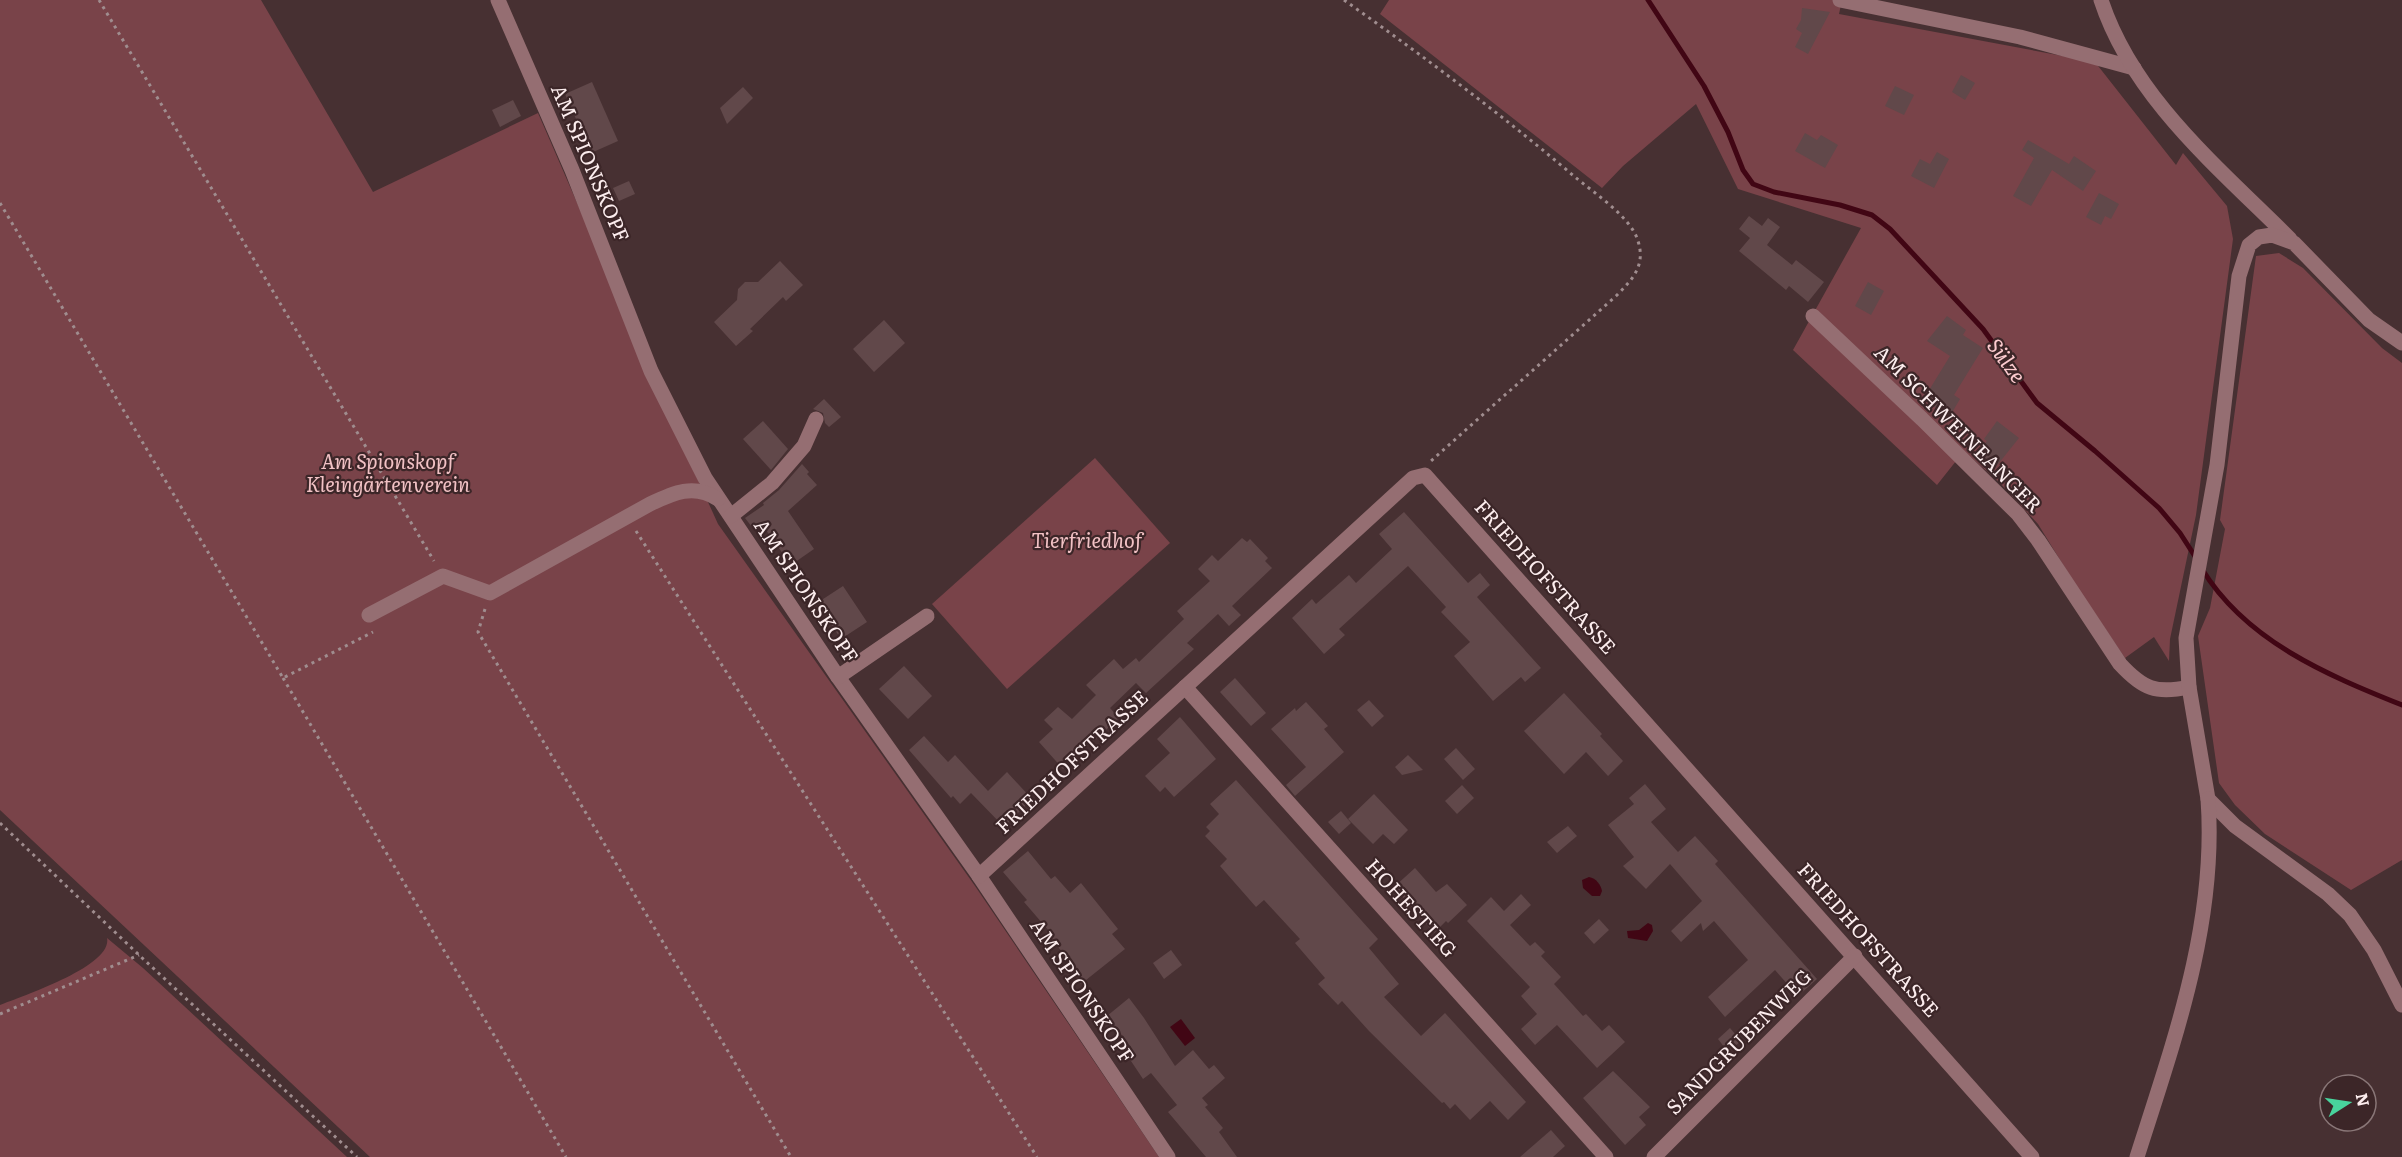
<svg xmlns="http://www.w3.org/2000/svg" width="2402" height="1157" font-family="Literata,serif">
	<rect width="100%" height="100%" fill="#473032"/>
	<g fill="#794349">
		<polygon points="0,0 261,0 373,192 538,113 684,449 718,524 975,886 1159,1157 370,1157 0,810"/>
		<polygon points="1389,0 1842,0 1839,14 2095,62 2176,165 2183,153 2227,206 2233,239 2196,515 2170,639 2169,661 2154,637 2125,658 2073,581 2038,524 2000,483 1964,451 1937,485 1793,350 1861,228 1738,189 1696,104 1623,166 1602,188 1380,14"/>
		<polygon points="2279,253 2303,268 2382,348 2402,363 2402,860 2351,890 2265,834 2235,805 2219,783 2198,636 2210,608 2225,529 2220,520 2256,256"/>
		<polygon points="1095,458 1170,543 1007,689 932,604"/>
		<path d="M 107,938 L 143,968 L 347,1157 L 0,1157 L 0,1005 C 22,996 113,966 107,938 Z"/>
	</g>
	<g fill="#410614">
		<path d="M 1589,877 C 1596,878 1601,885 1602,891 L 1600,896 L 1592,896 L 1583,888 L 1582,880 Z"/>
		<polygon points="1648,923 1652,925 1653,931 1647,941 1628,938 1627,931 1639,930"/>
		<polygon points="1181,1019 1195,1038 1185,1046 1170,1027"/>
	</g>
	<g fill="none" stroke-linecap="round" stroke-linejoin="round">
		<g stroke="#410614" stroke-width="5">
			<polyline points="1648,0 1704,86 1728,132 1743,170 1753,184 1774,192 1840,205 1872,215 1890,229 1983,329 2037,403 2095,451 2159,508 2180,533 2196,558"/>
			<path d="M 2202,569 C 2246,641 2327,675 2402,705"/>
		</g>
	</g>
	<g fill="#61484a">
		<polygon points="1802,8 1830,12 1808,54 1795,47 1802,33 1796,29 1801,20"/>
		<polygon points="1961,75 1975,83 1965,100 1952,92"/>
		<polygon points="592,82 618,141 591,153 565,94"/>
		<polygon points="1895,86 1914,95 1904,115 1885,106"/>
		<polygon points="743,87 753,98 727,124 720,108"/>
		<polygon points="513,100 521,116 500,127 492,110"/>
		<polygon points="1805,133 1817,140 1821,135 1838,145 1825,168 1795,151"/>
		<polygon points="2028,140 2069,164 2074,156 2096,171 2083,191 2052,170 2031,206 2013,196 2034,158 2022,150"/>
		<polygon points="1937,152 1949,159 1934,188 1911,176 1920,159 1930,164"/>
		<polygon points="629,181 635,194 619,201 613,188"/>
		<polygon points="2099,193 2119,204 2111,219 2105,216 2101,225 2086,217"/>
		<polygon points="1749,216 1762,226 1768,218 1780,227 1767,245 1792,265 1796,260 1824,282 1808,302 1789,286 1786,290 1739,251 1750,238 1739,229"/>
		<polygon points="780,261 803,285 786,301 783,297 750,329 753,331 736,346 714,322 737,300 738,289 745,282 758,282"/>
		<polygon points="1868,282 1884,291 1871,315 1855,306"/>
		<polygon points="1947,316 1966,330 1963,335 1983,348 1954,395 1960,399 1950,416 1923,400 1950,356 1927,341"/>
		<polygon points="884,320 905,343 874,372 853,349"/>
		<polygon points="824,399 841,417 829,427 825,423 823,413 813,409"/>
		<polygon points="763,421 788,449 771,470 743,439"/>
		<polygon points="1997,421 2019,438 1995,468 1977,454 1987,441 1984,439"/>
		<polygon points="802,464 809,472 807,474 817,485 788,511 814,549 791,565 763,526 755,531 745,518 764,505 763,503 779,490"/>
		<polygon points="1404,512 1468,583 1480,573 1490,585 1477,597 1541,668 1525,682 1521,677 1493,701 1454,656 1470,642 1441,612 1446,607 1408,566 1339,629 1345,635 1324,654 1292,618 1312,599 1316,604 1349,575 1356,583 1392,549 1379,534"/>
		<polygon points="1242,538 1247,542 1250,539 1268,558 1265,561 1272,568 1232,606 1241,615 1229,626 1218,614 1187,643 1194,649 1146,693 1136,683 1110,708 1119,718 1063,769 1039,742 1053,729 1044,720 1058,707 1072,719 1096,695 1086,685 1114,659 1123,669 1136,658 1139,662 1184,619 1177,611 1210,581 1198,569 1212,555 1218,561"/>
		<polygon points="843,586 867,622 841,639 817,603"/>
		<polygon points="904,666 932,696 908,719 879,689"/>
		<polygon points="1235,678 1266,713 1251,726 1220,692"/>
		<polygon points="1564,693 1602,734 1600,736 1623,761 1608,776 1586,752 1564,774 1524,731"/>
		<polygon points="1369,700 1384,716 1372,727 1357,710"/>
		<polygon points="1306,702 1328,726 1324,729 1344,752 1295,796 1286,785 1306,767 1271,729 1295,708 1296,711"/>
		<polygon points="1180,717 1216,759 1174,797 1165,787 1160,792 1145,776 1170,753 1157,739"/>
		<polygon points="924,736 948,762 955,755 988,791 1007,772 1032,799 1004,827 971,793 960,804 953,796 951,798 909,750"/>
		<polygon points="1456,748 1475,769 1463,780 1444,759"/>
		<polygon points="1408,755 1423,770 1402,775 1395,767"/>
		<polygon points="1236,780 1378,939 1369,948 1399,984 1384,997 1421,1036 1445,1013 1526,1102 1508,1120 1490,1101 1470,1120 1455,1104 1450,1109 1444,1102 1442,1103 1369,1031 1342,1001 1338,1005 1318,984 1325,978 1295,943 1300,939 1264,900 1256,907 1220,866 1227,859 1205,836 1210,831 1206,827 1219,814 1210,804"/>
		<polygon points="1645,784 1666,809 1651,822 1678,852 1695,836 1718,861 1715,864 1817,979 1798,996 1775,970 1725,1017 1708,997 1748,960 1714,921 1703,931 1701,923 1681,942 1671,931 1702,901 1670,864 1646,889 1623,866 1634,857 1608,825 1634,804 1629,798"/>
		<polygon points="1462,785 1474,798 1457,814 1445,801"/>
		<polygon points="1374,794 1408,830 1394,844 1383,834 1373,844 1348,819"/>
		<polygon points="1341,811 1351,823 1339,834 1328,822"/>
		<polygon points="1568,826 1577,836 1557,853 1547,842"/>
		<polygon points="1028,851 1051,879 1055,876 1070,893 1081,883 1118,929 1112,934 1125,949 1081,984 1065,965 1070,961 1046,933 1049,931 1024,902 1027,900 1003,872"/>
		<polygon points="1415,868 1436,892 1447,884 1467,905 1448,923 1446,921 1434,933 1394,887"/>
		<polygon points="1521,894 1531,905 1510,925 1530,946 1535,942 1545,952 1541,956 1561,977 1554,984 1583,1016 1586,1014 1602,1031 1609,1025 1625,1042 1597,1068 1557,1025 1535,1045 1521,1029 1537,1014 1521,996 1530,987 1467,921 1491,897 1504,911"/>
		<polygon points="1599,919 1609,930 1594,944 1584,933"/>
		<polygon points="1171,950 1182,965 1164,979 1153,963"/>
		<polygon points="1129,998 1144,1018 1175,1066 1193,1050 1209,1069 1214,1065 1225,1078 1202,1098 1208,1105 1205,1107 1223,1128 1219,1132 1237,1157 1206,1157 1168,1112 1177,1105 1151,1073 1143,1079 1125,1052 1131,1047 1107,1016"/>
		<polygon points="1730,1028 1741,1041 1728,1052 1718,1039"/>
		<polygon points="1613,1071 1650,1107 1639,1117 1646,1125 1625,1145 1583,1098"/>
		<polygon points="1551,1130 1565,1146 1553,1157 1520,1157"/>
	</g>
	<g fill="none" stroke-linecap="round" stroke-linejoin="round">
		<g stroke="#a08d8f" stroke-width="3" stroke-dasharray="3 4.5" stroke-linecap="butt">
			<polyline points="99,0 434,561"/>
			<path d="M 1344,0 C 1423,56 1501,114 1575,177 C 1594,193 1631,217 1638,241 C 1646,266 1632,280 1616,296 L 1431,461"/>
			<polyline points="0,203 283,678 373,632"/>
			<polyline points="636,531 1037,1157"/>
			<polyline points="485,609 478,632 791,1157"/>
			<polyline points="283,678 566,1157"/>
			<polyline points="0,823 139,955 357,1157"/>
			<polyline points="0,1014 139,955"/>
		</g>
		<g stroke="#956e72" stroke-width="15">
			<polyline points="498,0 572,170 651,371 705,478 838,677 979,876 1168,1157"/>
			<polyline points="1840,0 2020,37 2134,68"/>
			<path d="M 2101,0 C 2133,98 2219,168 2290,239"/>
			<path d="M 1813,316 L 1922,419 L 2018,514 L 2038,540 L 2120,664 C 2143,689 2156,694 2189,687"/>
			<polyline points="2402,343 2369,320 2294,243 2272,235 2259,237 2249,245 2239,276 2217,465 2186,638 2189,687 2208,799 2235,826 2328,894 2350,915 2374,950 2402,1005"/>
			<polyline points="731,516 772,483 804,446 816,419"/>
			<path d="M 369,615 L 443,576 L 490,593 L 650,504 C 673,493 694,483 718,499"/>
			<polyline points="838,677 927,616"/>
			<polyline points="1185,687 1606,1157"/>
			<polyline points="979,876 1413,478 1425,475 2032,1157"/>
			<polyline points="1654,1157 1855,956"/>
			<path d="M 2137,1157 C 2174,1041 2217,923 2208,799"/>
		</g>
	</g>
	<g text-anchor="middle" stroke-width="4.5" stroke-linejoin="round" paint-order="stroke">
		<g font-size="20" fill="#fcedee" stroke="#3c2628">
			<text transform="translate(590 163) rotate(67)" y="7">AM SPIONSKOPF</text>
			<text transform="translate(1958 429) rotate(45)" y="7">AM SCHWEINEANGER</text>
			<text transform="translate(1545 577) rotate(48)" y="7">FRIEDHOFSTRASSE</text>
			<text transform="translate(806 591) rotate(56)" y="7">AM SPIONSKOPF</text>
			<text transform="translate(1072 762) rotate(-43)" y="7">FRIEDHOFSTRASSE</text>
			<text transform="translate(1411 908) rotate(48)" y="7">HOHESTIEG</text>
			<text transform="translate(1868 940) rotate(48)" y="7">FRIEDHOFSTRASSE</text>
			<text transform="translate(1082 991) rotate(56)" y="7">AM SPIONSKOPF</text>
			<text transform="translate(1739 1042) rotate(-45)" y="7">SANDGRUBENWEG</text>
		</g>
		<g font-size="20" font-style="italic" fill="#f2c2c5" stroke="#3c2628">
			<text x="388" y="469">Am Spionskopf<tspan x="388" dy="23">Kleingärtenverein</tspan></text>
			<text x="1087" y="548">Tierfriedhof</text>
		</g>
		<g font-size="21" font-style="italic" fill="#fdccd0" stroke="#3c2628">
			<text transform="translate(2006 361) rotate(54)" y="7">Sülze</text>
		</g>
	</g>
	<g transform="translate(2348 1103) rotate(78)"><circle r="28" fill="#3c2628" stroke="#897677" stroke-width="1.5"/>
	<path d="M0-4.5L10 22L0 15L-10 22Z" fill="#48d49d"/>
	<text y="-9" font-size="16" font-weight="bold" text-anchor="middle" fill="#fcedee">N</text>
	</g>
</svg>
